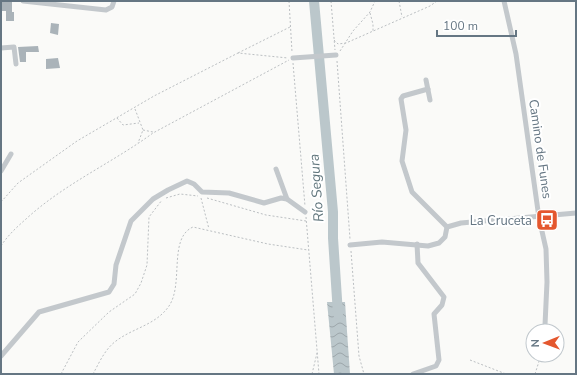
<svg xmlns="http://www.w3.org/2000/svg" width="577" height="375" font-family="'Nunito Sans',sans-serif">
	<defs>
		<pattern id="water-waves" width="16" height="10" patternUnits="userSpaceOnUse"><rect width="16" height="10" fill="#bbc7cb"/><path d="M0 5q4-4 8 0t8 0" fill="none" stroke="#9ca6aa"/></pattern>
	</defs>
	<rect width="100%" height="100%" fill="#fafaf8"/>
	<polygon fill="url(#water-waves)" points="327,302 345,302 350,374 334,374"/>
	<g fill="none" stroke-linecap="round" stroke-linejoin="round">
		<polyline stroke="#bbc7cb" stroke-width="10" points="314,1 333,212 333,238 338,314"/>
	</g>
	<g fill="#aab3b9">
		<polygon points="2,1 12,2 12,12 14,12 14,21 6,21 6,11 2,11"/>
		<polygon points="51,23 59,24 58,35 50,33"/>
		<polygon points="38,46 39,52 26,52 26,62 20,62 18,47"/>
		<polygon points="58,58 60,68 46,69 46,59"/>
	</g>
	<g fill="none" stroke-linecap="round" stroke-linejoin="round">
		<g stroke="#bbbfc2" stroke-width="1" stroke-dasharray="2 2" stroke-linecap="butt">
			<polyline points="289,1 292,52"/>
			<polyline points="331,1 335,50"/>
			<polyline points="399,1 402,17"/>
			<polyline points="370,13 373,24 373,31"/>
			<polyline points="334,40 338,44 346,43 430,6 437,1"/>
			<polyline points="340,51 353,31 370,12 375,1"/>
			<polyline points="238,53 290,27"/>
			<polyline points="337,61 350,239"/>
			<polyline points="293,63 305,206"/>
			<polyline points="135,109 143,130 138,143"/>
			<polyline points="117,118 123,125 139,123"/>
			<polyline points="143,130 153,132"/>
			<polyline points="166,198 180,194 198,196"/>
			<polyline points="201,198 209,229"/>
			<polyline points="207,198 266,215 306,221"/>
			<polyline points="1,202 18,183 77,141 154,96 238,53 288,58"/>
			<polyline points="306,217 319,374"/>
			<path d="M 1,246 C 8,235 17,227 26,219 C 64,184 112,163 153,133 L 289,60"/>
			<polyline points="351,251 359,356 364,374"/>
			<polyline points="470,360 506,374"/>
			<polyline points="61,374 78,342 109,312 135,294 141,283 147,265 149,217 162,200"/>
			<path d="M 93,374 C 99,363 105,349 116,341 C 133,328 156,325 169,306 C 184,284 168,238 193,227 L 268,244 L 308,250"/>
			<polyline points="312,374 317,353"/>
			<polyline points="535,374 541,355"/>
		</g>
		<g stroke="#c3c8cc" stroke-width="5">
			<polyline points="23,1 106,10 112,7 114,1"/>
			<polyline points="504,1 516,54 539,218 546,249 547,282 545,325"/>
			<polyline points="1,48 14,47 16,64"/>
			<polyline points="293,58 336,55"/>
			<polyline points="426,80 430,100"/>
			<polyline points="428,89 403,96 401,99 406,130 402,161 412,192 447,227"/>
			<polyline points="276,169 287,199 305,212"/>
			<polyline points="1,171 11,154"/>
			<polyline points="350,245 382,242 428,246 439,243 445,237 447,227 461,223 576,213"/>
			<polyline points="1,356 39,312 109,292 114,284 116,265 131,221 153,199 168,190 187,181 194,184 202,192 229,193 264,203 281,198 287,199"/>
			<polyline points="413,374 436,366 439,360 434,314 442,305 444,297 418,263 417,244"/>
		</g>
	</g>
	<defs>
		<g id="bus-square" transform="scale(1.15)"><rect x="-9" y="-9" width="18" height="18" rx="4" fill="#e4572e" stroke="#fff"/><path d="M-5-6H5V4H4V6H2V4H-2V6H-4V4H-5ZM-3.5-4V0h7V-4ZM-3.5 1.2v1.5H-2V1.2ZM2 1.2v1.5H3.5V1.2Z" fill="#fff"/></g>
	</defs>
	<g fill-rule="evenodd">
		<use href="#bus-square" x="547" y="220"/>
	</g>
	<g text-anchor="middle" stroke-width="4" stroke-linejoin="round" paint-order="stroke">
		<g font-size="13" fill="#657683" stroke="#fff">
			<text transform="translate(541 149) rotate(82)" y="5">Camino de Funes</text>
		</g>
		<g font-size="13" fill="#657683" stroke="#fff" text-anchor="end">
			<text x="532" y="225">La Cruceta</text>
		</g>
		<g font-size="14" font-style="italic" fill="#60757c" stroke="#fff">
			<text transform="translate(316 188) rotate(-94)" y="5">Río Segura</text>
		</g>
	</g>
	<rect width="577" height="375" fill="none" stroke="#657683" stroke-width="4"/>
	<g transform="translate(545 343) rotate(269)"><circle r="19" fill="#ffffff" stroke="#c1c8cd"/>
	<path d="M0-3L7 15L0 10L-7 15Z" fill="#e4572e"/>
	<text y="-6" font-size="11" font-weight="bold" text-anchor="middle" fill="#657683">N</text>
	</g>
	<path d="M437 30v6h79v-6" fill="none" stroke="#657683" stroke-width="2"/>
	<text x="443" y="30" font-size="12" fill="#657683" stroke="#ffffff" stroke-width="3" paint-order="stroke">100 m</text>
</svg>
